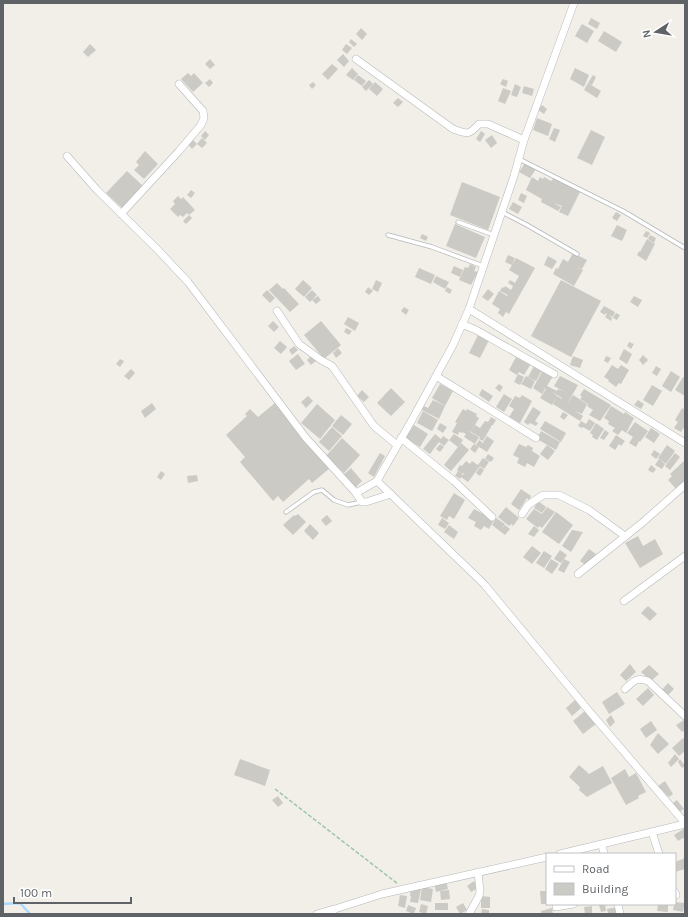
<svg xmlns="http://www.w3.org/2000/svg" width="688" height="917" font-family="Karla,sans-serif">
	<rect width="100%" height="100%" fill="#f1efe8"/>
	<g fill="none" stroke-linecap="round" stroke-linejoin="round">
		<polyline stroke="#aadaff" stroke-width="2.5" points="3,904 20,903 30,914"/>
	</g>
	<g fill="#cccac5">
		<polygon points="591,18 600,23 597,29 588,24"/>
		<polygon points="582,24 594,31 587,43 575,36"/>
		<polygon points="361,28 367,34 362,40 356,34"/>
		<polygon points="604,31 622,42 616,52 598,41"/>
		<polygon points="351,39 357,44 354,47 349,42"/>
		<polygon points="90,44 96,50 88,57 83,52"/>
		<polygon points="346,44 352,48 347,54 342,50"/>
		<polygon points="343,54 349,61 344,67 337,60"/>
		<polygon points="210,59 215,65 210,69 205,64"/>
		<polygon points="332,64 338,69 328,80 322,74"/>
		<polygon points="352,68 358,74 353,80 346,75"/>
		<polygon points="575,68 589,75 584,87 570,79"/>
		<polygon points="188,73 191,76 194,73 203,83 193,92 181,79"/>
		<polygon points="358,75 366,81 362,86 354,80"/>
		<polygon points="593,75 596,77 592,85 588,83"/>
		<polygon points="210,79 213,83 209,87 205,83"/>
		<polygon points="503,79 508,81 506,87 500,84"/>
		<polygon points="369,80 373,84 366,91 362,87"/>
		<polygon points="313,82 316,85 312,89 309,85"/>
		<polygon points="375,82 383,89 377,96 369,89"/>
		<polygon points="588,83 601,91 597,98 584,90"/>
		<polygon points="515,84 521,87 517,97 511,95"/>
		<polygon points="524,86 534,89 532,96 522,93"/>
		<polygon points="503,88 511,91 505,104 498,101"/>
		<polygon points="398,98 403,102 398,107 393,103"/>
		<polygon points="542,105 547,109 544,114 538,110"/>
		<polygon points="537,118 552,124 548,136 533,130"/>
		<polygon points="554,128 560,130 555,142 549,139"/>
		<polygon points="591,130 605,137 592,165 577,158"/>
		<polygon points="205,131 209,135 205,140 201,136"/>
		<polygon points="481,131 485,134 480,142 476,139"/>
		<polygon points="492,135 497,143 491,148 485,140"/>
		<polygon points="202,138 207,143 202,148 197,144"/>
		<polygon points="192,139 197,144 192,149 188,144"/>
		<polygon points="145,151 158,164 144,179 134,170 139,165 136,162"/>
		<polygon points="525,163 536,169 530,178 519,172"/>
		<polygon points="127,171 143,186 122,208 106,193"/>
		<polygon points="532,177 538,181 540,177 543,179 544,177 551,181 554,178 580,192 568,216 559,212 562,206 554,203 561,207 558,211 541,202 542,199 526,190"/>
		<polygon points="462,182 500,197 488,230 450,215"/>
		<polygon points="191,190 195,193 191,198 187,195"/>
		<polygon points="521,193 527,196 524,203 518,200"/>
		<polygon points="178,196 181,199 183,197 195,210 189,215 187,213 183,217 180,215 178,217 170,209 175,204 173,201"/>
		<polygon points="513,202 522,207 518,214 509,209"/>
		<polygon points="616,212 621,215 617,221 612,218"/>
		<polygon points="189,215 192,218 186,224 183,221"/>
		<polygon points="455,224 485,237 476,258 446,246"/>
		<polygon points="617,225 627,230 622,241 611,236"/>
		<polygon points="646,231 650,233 647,238 643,236"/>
		<polygon points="422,234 428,237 426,241 420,238"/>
		<polygon points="650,235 656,238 654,243 648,239"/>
		<polygon points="647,239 655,244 646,261 637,255 639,251 640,252"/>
		<polygon points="573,253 587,260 582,269 577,267 583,270 574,286 553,274 556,268 558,269 563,259 568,262"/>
		<polygon points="508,255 515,258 512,265 505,262"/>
		<polygon points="548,256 557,261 552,269 544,265"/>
		<polygon points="516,258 535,268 509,314 506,312 503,317 498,313 500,309 492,304 499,291 507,296 508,295 500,291 502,287 504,288 505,286 511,290 513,286 508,283 510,280 515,283 519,276 509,270"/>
		<polygon points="470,264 476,267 474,271 478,272 471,285 459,280 465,267 468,268"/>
		<polygon points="454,266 463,270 460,277 451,273"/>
		<polygon points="419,268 435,275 431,284 415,277"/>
		<polygon points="436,276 449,282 445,289 433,282"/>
		<polygon points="303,280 312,288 304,297 295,289"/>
		<polygon points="376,280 382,283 378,292 372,289"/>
		<polygon points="561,280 601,301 571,357 531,336"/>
		<polygon points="277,283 283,289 284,288 299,304 290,312 269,290"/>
		<polygon points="368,287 373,291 369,295 365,292"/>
		<polygon points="447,287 452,290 450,294 445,291"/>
		<polygon points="488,289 494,294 488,301 482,297"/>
		<polygon points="267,290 275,298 270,303 262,295"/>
		<polygon points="312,290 317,295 310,302 305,297"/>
		<polygon points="318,296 321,300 316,304 312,300"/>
		<polygon points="634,296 642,300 638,307 630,302"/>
		<polygon points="604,306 615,312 613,317 609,315 612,318 611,321 605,317 607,314 606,313 605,315 600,312"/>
		<polygon points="404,307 409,310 406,315 401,311"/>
		<polygon points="616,313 620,315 617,320 613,318"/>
		<polygon points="348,317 359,323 355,331 344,324"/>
		<polygon points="273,321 279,327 274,332 268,326"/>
		<polygon points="321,321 341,345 324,359 304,335"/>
		<polygon points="346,328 352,331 349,335 344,332"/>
		<polygon points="478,335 489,340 480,358 469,353"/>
		<polygon points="280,341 287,347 281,354 274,348"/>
		<polygon points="629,342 634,344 631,349 627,346"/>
		<polygon points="294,346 298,350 292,355 289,350"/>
		<polygon points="338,348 342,353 336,358 333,353"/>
		<polygon points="624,349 632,354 627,364 619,359"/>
		<polygon points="298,354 305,364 296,370 289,361"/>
		<polygon points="312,355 316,361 311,365 307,360"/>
		<polygon points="643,355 648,360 643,365 639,360"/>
		<polygon points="573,356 583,360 580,368 570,365"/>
		<polygon points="606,356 611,358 608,363 604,361"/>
		<polygon points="516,357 530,365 524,375 519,372 517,375 509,370"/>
		<polygon points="120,359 124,361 120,367 116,364"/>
		<polygon points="612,365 618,369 621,365 629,370 621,384 619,383 616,387 608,381 609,380 604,377"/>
		<polygon points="534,366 542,370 536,381 528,377"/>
		<polygon points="656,366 661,369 657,376 652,373"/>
		<polygon points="131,369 135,373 129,380 124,376"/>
		<polygon points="543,370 553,376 547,386 557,391 558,389 565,392 554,386 560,376 578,385 567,404 573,395 587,404 582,414 575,411 583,416 580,421 553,404 557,396 562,399 562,398 552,392 557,396 552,405 540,398 546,389 541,387 545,389 542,394 533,388"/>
		<polygon points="671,371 680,377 671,392 662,386"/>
		<polygon points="518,374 524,377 520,385 514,382"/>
		<polygon points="526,376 535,381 531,389 521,384"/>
		<polygon points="683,377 685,378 685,396 675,390"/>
		<polygon points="440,384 453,391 445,406 432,398"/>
		<polygon points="499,384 503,387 500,392 495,388"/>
		<polygon points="652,385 662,391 653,406 643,400"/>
		<polygon points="391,388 405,402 391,416 377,403"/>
		<polygon points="482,389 493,396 489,402 479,395"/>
		<polygon points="584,389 611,405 600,421 589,415 593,410 587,406 588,404 580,399 582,397 580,395"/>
		<polygon points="362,390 369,397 364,402 357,396"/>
		<polygon points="504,394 512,399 504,412 496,407"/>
		<polygon points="522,395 532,401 520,423 509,417 514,409 509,406 515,396 520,398"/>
		<polygon points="308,396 313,401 306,408 301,402"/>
		<polygon points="433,400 445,406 439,419 422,410 424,406 428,408"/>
		<polygon points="638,400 644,404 641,409 634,405"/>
		<polygon points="152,403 156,409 145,418 141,411"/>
		<polygon points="275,403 330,468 312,483 309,479 283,502 278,496 273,501 240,462 245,457 226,435 247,416 245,414 250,409 258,417"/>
		<polygon points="317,404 335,420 320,439 301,423"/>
		<polygon points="611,406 624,414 625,412 634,418 626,433 622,430 618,435 612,431 615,428 608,424 609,421 604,418"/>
		<polygon points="533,407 541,412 535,421 538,423 536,426 530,423 528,425 524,422"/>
		<polygon points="682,408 685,410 685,426 681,432 674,428 678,422 675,420"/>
		<polygon points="463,409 466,411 467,409 477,414 476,416 479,418 471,432 468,431 479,437 475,444 464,437 466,434 462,432 462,433 459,432 458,435 452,432 457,423 455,422"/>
		<polygon points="423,411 438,420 432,431 417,423"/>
		<polygon points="563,412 568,415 564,420 560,417"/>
		<polygon points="341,415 352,424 343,435 332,426"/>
		<polygon points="491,417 496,420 493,425 492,425 483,441 479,439 480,437 471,432 475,425 480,428 485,421 488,422"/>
		<polygon points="589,419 595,423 590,431 583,427 582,428 578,426 581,421 586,424"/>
		<polygon points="545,421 566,433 561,442 540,429"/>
		<polygon points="635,422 648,431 640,442 639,441 636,447 629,443 633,437 627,433"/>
		<polygon points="440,423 447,427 443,433 437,429"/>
		<polygon points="596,423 604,429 597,440 592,437 593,435 590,433"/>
		<polygon points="414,425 428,434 420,447 405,438"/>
		<polygon points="332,427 342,436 329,451 319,442"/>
		<polygon points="651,428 660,434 654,443 645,437"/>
		<polygon points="605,430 609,433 604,440 600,438"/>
		<polygon points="541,431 560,442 556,450 537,439"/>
		<polygon points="435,434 441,439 443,436 449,440 444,446 439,442 430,454 423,449"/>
		<polygon points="454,434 463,440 458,447 449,440"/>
		<polygon points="616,435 625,441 621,446 619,444 615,450 609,446"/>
		<polygon points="487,436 494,441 487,452 476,445 479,440 482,442 482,444"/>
		<polygon points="342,438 360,455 344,473 326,456"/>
		<polygon points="461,443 469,450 451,471 444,465"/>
		<polygon points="440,444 444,447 440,452 436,449"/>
		<polygon points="474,444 479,447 475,453 470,449"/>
		<polygon points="519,444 526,447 528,445 533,448 532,451 540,456 534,467 527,463 525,467 517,463 519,458 513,455"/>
		<polygon points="547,445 555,451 548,460 540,454"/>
		<polygon points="667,445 675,451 666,464 658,458"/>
		<polygon points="654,450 660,454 656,459 651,455"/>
		<polygon points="380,453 385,456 374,477 368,473"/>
		<polygon points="675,453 680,457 670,470 665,466"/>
		<polygon points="488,454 494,458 491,462 485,459"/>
		<polygon points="483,458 489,462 484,469 480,466 468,482 461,477 460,479 455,476 458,471 463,475 464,474 463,473 462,474 457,470 460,465 462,466 466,461 470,464 472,461 478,465"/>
		<polygon points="659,459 665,464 662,469 655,465"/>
		<polygon points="685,460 685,482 677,490 668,480 672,476 670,474"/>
		<polygon points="651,465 656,469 653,473 648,470"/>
		<polygon points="480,467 484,470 480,476 476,473"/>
		<polygon points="351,468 362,481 355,488 343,475"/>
		<polygon points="161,471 165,474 161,480 157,477"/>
		<polygon points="197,475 198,481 188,483 187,476"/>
		<polygon points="521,489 531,496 529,500 527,498 519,510 511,504"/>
		<polygon points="454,493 465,500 454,519 449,516 447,520 440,516"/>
		<polygon points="538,501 546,507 542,513 534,508"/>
		<polygon points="506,507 519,518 513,526 511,524 509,526 498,517"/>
		<polygon points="547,507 555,512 542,528 539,526 538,528 526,519 534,509 542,514"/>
		<polygon points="474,509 494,520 489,529 484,526 481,530 474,526 476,522 468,518"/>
		<polygon points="556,512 573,525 559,544 542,532"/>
		<polygon points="298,514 306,522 293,535 283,525 294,515 295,516"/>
		<polygon points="327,515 332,521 326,526 321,520"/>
		<polygon points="442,518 449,523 445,529 438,525"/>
		<polygon points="496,518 505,524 501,529 505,525 510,529 505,535 492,525"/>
		<polygon points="310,524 319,533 313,540 304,531"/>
		<polygon points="449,525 458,532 454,539 444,532"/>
		<polygon points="534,526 539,530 534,537 528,534"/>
		<polygon points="572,530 583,532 571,552 562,546"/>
		<polygon points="638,536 643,546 655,539 663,554 640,568 625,543"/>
		<polygon points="532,546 541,553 532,564 523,557"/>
		<polygon points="589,549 596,554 587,566 580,561"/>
		<polygon points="560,550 567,555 561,563 554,559"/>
		<polygon points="544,551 552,556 544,568 536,563"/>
		<polygon points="551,559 559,564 552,574 545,569"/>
		<polygon points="564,559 570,562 564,573 558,570"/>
		<polygon points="648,606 657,614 650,621 641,613"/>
		<polygon points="630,664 636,672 626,681 620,675"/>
		<polygon points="649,665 659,674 651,681 641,672"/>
		<polygon points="668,683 674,689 667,696 662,690"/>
		<polygon points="648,688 654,695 643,706 636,699"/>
		<polygon points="617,692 625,704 609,714 602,702"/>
		<polygon points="575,700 581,708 572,716 566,708"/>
		<polygon points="585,711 596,724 583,734 573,721"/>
		<polygon points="611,715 615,722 610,727 606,720"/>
		<polygon points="684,720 685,722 685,730 682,732 676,725"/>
		<polygon points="651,721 657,730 646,738 640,729"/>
		<polygon points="658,733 669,744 658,754 650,745"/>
		<polygon points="683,738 685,741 685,751 679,756 672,748"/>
		<polygon points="675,754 679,759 671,767 668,763"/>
		<polygon points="240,759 270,770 265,786 234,775"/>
		<polygon points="680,759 685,766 682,768 678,762"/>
		<polygon points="579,765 589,774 603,766 612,783 587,797 579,790 580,787 569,777"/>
		<polygon points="625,769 629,777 636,773 646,792 638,796 639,798 626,805 611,778"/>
		<polygon points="665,781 673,794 669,797 658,786"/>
		<polygon points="278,796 283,803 278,807 272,800"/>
		<polygon points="677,800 684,809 679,812 673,803"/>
		<polygon points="685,828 685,837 678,841 674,835"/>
		<polygon points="685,858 685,869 675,872 675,862"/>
		<polygon points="446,880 448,889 436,892 434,883"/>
		<polygon points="474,881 478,888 471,892 467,886"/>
		<polygon points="411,887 421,889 418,903 410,902 411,896 410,896"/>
		<polygon points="422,887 433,889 431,902 420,900"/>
		<polygon points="449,890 450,899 441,900 440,891"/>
		<polygon points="540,891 547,891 547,904 541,904"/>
		<polygon points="400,895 407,896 405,908 398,906"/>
		<polygon points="481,896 490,897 490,908 481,908"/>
		<polygon points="675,902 685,903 683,912 673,910"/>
		<rect x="435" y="903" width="13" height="7"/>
		<polygon points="463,903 467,910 460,914 456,907"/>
		<polygon points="421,904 428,906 426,914 419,912"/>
		<polygon points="605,904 606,911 601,912 599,905"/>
		<polygon points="658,904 668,904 668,912 657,911"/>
		<polygon points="408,905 416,908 414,914 406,911"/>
		<polygon points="592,906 592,914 585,914 584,907"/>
		<polygon points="617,907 618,914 608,914 607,909"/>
		<polygon points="552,908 553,914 541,914 541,911"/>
		<polygon points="482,909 489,910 489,914 481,914"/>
	</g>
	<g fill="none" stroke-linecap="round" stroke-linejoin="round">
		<g stroke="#b5b8bc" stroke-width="5">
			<g id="service">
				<polyline points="519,159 623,211 685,248"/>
				<polyline points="502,212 527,225 577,254"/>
				<polyline points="458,222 494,235"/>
				<polyline points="388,235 432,247 483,266"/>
				<polyline points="286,512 314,492 322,490 334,500 348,505 362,502"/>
			</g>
		</g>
		<g stroke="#b5b8bc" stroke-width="8">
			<g id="minor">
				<path d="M 356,59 L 453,129 C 467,134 468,136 479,124 L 488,124 L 524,140"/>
				<polyline points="67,156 97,190 157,249 188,282 306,438 356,493 377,481 413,418 453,345 469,309 514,176 524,140 574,3"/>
				<polyline points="121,214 179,151 201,125 204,118 203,111 179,84"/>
				<polyline points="469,309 685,443"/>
				<polyline points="277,311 299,344 321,360 332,366 374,426 397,445"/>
				<polyline points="462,324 476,330 554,374"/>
				<polyline points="436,376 536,438"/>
				<polyline points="401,438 454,481 492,517"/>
				<polyline points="377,481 484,584 589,711 685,823"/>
				<polyline points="356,493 362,502 366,502 391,494"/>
				<polyline points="522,514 528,505 543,495 559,495 589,510 625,536"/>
				<polyline points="578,574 642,523 685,485"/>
				<polyline points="624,601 685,556"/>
				<path d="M 625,689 C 634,681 636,677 648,681 L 685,716"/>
				<polyline points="652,832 659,854"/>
				<polyline points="602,845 604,854"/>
				<polyline points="560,854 685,824"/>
				<polyline points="675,892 676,895"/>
				<polyline points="618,904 620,914"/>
				<polyline points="556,907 573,904"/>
				<polyline points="317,914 334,909"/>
				<polyline points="330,914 335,909 382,894 404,889 547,857"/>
				<polyline points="469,914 479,896 480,891 478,872"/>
			</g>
		</g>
		<polyline stroke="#9cc7a9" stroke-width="1.5" stroke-dasharray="4 2" stroke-linecap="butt" points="275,789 398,884"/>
		<use href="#service" stroke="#fff" stroke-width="3.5"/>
		<use href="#minor" stroke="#fff" stroke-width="7"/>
	</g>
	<rect width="688" height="917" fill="none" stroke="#5f6368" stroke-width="8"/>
	<rect x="546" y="853" width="130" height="52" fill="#ffffff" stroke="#bfc1c3"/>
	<rect x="554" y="866" width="20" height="6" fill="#ffffff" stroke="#bfc1c3"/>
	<text x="582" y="873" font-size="12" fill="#5f6368">Road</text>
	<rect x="554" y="883" width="20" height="12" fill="#cccac5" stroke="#bfc1c3"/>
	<text x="582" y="893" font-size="12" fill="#5f6368">Building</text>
	<g transform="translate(656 32) rotate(258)" stroke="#ffffff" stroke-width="3" paint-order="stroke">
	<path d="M0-3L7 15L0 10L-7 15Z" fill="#5f6368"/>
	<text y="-6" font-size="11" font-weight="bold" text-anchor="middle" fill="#5f6368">N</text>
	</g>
	<path d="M14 897v6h117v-6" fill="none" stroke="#5f6368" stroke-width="2"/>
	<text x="20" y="897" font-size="12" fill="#5f6368" stroke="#ffffff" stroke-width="3" paint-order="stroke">100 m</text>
</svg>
